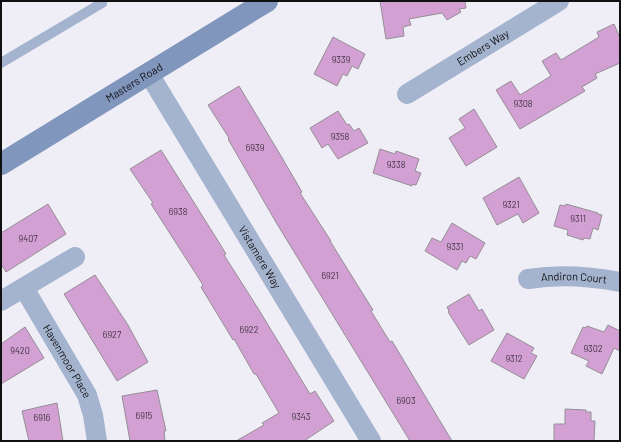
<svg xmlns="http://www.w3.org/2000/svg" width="621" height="442" font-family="Barlow,sans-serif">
	<rect width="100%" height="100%" fill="#efeef7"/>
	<g fill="#d3a0d3" stroke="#958e95">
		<polygon points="380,1 465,1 466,8 459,9 461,12 447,20 442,13 409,19 411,25 403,27 404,36 386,39"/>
		<polygon points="614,24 620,38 620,63 595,74 597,78 582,87 585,91 520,129 496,90 511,81 520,95 551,76 542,61 556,53 561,60 599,37 597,32"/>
		<polygon points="333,37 365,54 358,69 352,66 347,76 343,74 337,86 314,74"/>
		<polygon points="239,86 281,156 302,192 300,193 331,241 330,241 373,310 371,311 390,342 392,341 452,441 410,441 277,224 228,139 229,138 208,105"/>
		<polygon points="474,109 497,147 466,166 449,138 465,128 459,119"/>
		<polygon points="338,111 347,125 349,124 354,131 359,128 368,143 338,159 328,144 322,148 310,128"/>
		<polygon points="380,149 395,154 396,151 419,159 415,171 421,173 416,185 412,184 412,186 373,173"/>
		<polygon points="161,150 220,244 226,254 224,255 259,310 310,394 315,391 334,421 304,441 236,441 264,425 262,423 279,413 256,374 254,374 234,339 233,340 201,287 203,285 151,204 153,203 130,169"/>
		<polygon points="519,177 539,213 523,223 518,214 497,225 483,198"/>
		<polygon points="48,204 66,234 6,272 1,264 1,233"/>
		<polygon points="566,204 598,213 598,214 602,215 598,230 593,228 590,239 584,238 583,240 567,235 568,230 554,226 560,205 565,206"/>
		<polygon points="452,223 485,243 476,259 470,256 466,263 462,261 457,270 425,251 432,238 441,242"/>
		<polygon points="95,275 128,325 148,362 117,381 64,294"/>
		<polygon points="469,294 479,311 482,309 494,330 469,345 448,312 449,311 447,307"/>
		<polygon points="608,325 620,331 620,351 614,348 602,374 586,366 589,361 571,353 583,327 586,328 587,326 604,332"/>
		<polygon points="25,327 44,358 1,384 1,344"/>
		<polygon points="507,333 534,348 531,353 537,356 524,379 491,361"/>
		<polygon points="157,390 166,431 164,431 165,441 130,441 122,396"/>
		<polygon points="57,403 63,441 29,441 22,411"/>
		<polygon points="565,409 586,410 586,412 591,412 591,421 595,421 594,441 554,441 554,424 565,424"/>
	</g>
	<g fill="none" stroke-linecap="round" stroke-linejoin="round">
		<polyline stroke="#a5b4ce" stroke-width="10" points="1,63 102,3 101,1"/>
		<g stroke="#a5b4ce" stroke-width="20">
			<path id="s1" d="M 149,74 L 371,441"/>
			<path id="s2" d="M 407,94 L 559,1"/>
			<path id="s3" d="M 528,279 C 560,274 589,276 620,282"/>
			<path id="s4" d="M 24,288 L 87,395 L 93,415 L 97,441"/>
			<polyline points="1,301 75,257"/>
		</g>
		<path stroke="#8096bc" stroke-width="22" id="s5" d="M 1,164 L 267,1"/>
	</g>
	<g text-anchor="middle" stroke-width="4" stroke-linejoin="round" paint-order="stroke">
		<g font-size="9" fill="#413443">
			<text x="341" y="63">9339</text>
			<text x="523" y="107">9308</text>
			<text x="340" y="140">9358</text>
			<text x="255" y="151">6939</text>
			<text x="396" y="168">9338</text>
			<text x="511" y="208">9321</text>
			<text x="178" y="215">6938</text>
			<text x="578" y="222">9311</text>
			<text x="28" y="242">9407</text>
			<text x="455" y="250">9331</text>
			<text x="330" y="279">6921</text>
			<text x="249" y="333">6922</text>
			<text x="112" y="338">6927</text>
			<text x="593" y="352">9302</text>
			<text x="20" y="354">9420</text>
			<text x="514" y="362">9312</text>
			<text x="406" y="404">6903</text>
			<text x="144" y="419">6915</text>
			<text x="301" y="420">9343</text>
			<text x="42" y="421">6916</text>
		</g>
		<g font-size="11" fill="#101013" stroke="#efeef7">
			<text dy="4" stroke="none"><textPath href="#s2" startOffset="89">Embers Way</textPath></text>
			<text dy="4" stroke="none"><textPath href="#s5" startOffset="156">Masters Road</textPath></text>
			<text dy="4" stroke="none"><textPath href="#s1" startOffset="214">Vistamere Way</textPath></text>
			<text dy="4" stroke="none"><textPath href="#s3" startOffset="46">Andiron Court</textPath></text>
			<text dy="4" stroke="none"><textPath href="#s4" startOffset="85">Havenmoor Place</textPath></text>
		</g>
	</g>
	<rect width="621" height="442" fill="none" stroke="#101013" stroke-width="4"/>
</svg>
